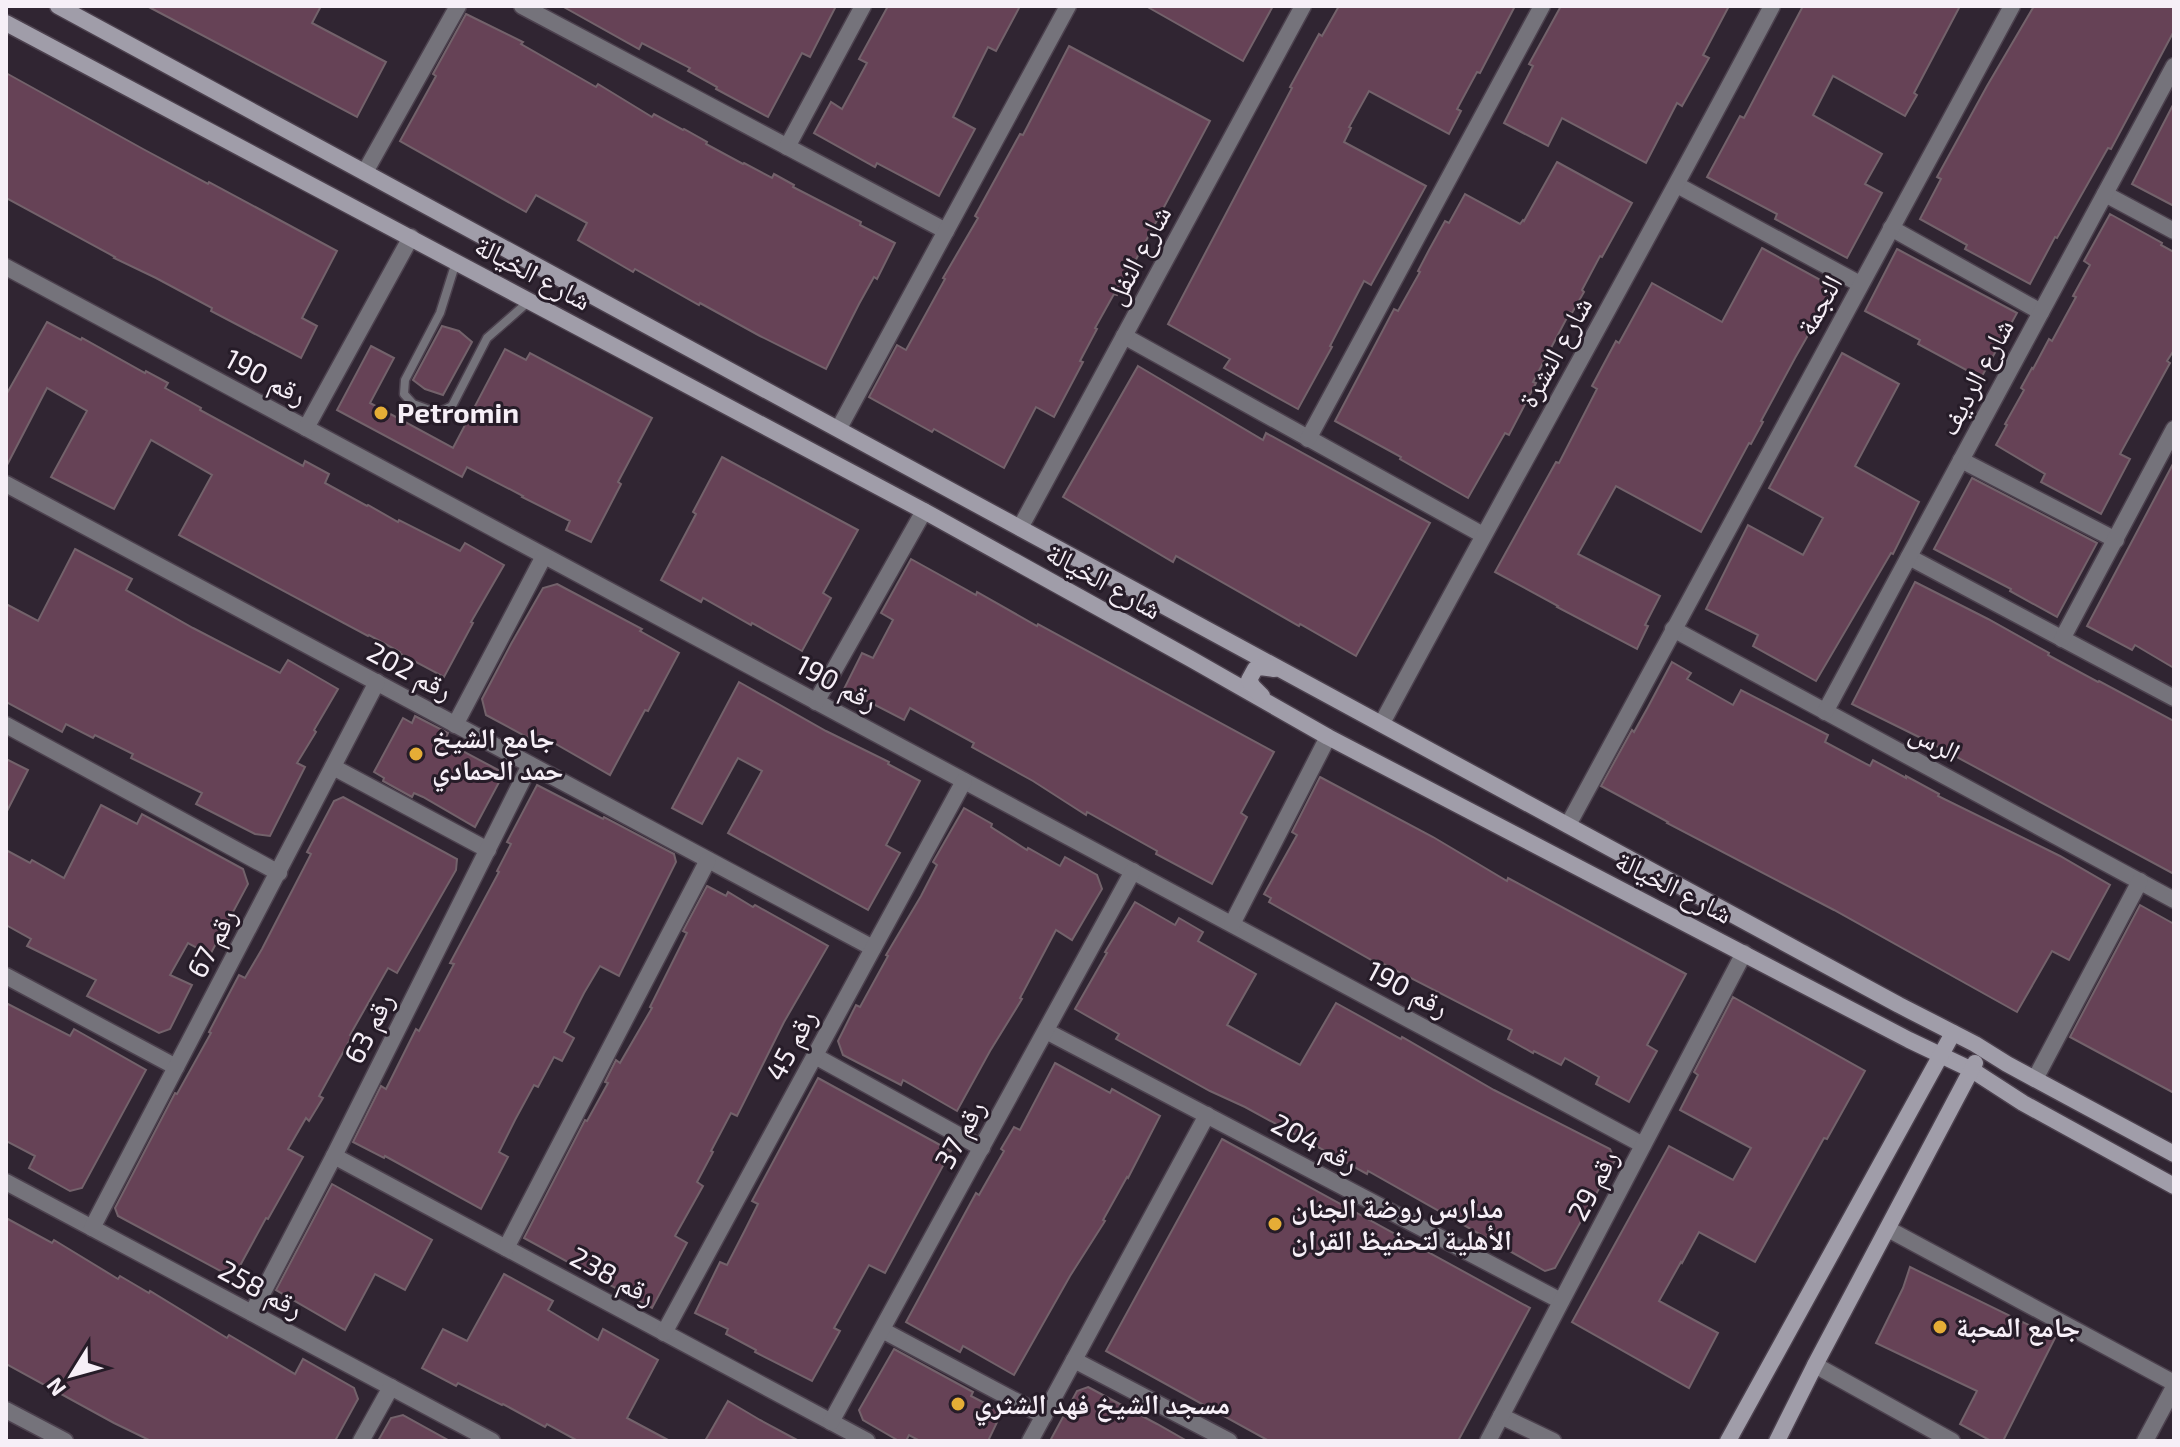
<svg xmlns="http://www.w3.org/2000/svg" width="2180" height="1447" font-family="'Exo 2','Noto Naskh Arabic',sans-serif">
	<rect width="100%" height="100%" fill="#302532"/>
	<g fill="#664256" stroke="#73626b" stroke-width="2">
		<polygon points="147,6 321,6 312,23 386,62 357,117"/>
		<polygon points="562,6 836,6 810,57 802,53 768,117 716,89 717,87 688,71 690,68 642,43 639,49"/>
		<polygon points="888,6 1020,6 996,51 988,47 953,117 975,129 939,196 877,163 875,167 814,133 831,102 842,109 867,63 859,59"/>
		<polygon points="1146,6 1273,6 1243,61"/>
		<polygon points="1339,6 1515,6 1480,73 1477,72 1457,109 1461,111 1449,134 1369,91 1349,127 1351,128 1344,142 1426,186 1371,285 1364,281 1330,346 1332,347 1298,409 1224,368 1230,359 1168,324 1292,88 1290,87 1319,34 1322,36"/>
		<polygon points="1561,6 1729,6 1703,55 1709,58 1682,106 1677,103 1646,163 1562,118 1548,146 1504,123 1533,66 1529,64"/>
		<polygon points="1803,6 1960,6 1914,93 1917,95 1905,116 1833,76 1813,115 1882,154 1865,184 1882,193 1847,258 1775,219 1777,214 1707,177 1740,116 1744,118"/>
		<polygon points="2034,6 2174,6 2174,31 2111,149 2108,148 2057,238 2055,237 2030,284 1965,249 1967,245 1920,219 1941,179 1937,177 1987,86"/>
		<polygon points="466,14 523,42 521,44 596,87 598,84 652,117 654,114 683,130 684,129 707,142 706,144 743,164 744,163 772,178 774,174 794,185 793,187 861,222 860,225 895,243 877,279 874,277 859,304 826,369 760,336 700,303 699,305 635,269 633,272 578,240 587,223 536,195 526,212 400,141 436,76 433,74"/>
		<polygon points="1069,46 1210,121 1117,295 1114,294 1095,328 1097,329 1080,361 1083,362 1054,417 1036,407 1004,468 934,429 932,432 869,397 897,345 906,350 945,279 943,278 978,218 975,216 1020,134 1023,135"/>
		<polygon points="6,73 143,149 208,184 209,182 337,251 302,318 317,326 301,358 211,311 212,308 156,278 114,258 115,257 6,198"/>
		<polygon points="2174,103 2174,206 2132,184"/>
		<polygon points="1557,162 1632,203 1602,257 1600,256 1582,290 1584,292 1572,313 1570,312 1533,382 1536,383 1509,435 1505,433 1468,498 1400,459 1401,457 1335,421 1394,309 1398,311 1420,272 1418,271 1429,250 1445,221 1449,223 1465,194 1520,224 1523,220 1524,221"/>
		<polygon points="2110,214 2162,243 2161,245 2174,252 2174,350 2167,361 2170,363 2120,454 2130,459 2101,514 2041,482 2045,474 1996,445 2007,425 2005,424 2024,390 2021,388 2032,368 2033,369 2049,339 2052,341 2076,297 2073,296 2090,265 2084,261"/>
		<polygon points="1762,248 1835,288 1795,358 1761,421 1763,422 1751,444 1749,443 1701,532 1616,486 1578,554 1660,596 1645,625 1648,626 1637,649 1557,607 1558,606 1495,572 1556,462 1559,463 1597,389 1592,386 1616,341 1619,343 1652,283 1722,322"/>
		<polygon points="1897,249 2017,313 1981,378 1918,344 1920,340 1865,311"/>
		<polygon points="47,322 81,340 82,338 145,373 146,371 168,383 165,388 201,408 200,410 303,466 305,461 329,474 325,483 367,506 368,505 398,522 399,520 460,551 465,543 504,565 471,622 473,623 444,677 399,653 400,652 369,635 368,636 179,535 212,475 151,440 114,509 51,477 87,411 47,388 6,467 6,395"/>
		<polygon points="442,326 459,331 472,342 443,395 425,389 413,380"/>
		<polygon points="371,346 394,358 370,403 453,448 505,349 526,360 530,353 652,418 618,482 621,484 591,542 566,530 570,521 522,497 523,496 467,467 462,477 337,410"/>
		<polygon points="1842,353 1899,384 1855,466 1919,502 1893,554 1891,553 1816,681 1753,646 1758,635 1706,609 1748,525 1803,555 1823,518 1769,488"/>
		<polygon points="1138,366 1263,440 1266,433 1430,523 1356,656 1300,624 1299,626 1176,556 1173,562 1063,497"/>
		<polygon points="722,457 858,530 823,593 831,598 802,651 752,623 751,625 703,598 701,602 661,580 696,514 693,512"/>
		<polygon points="2174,462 2174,668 2135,645 2132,650 2087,626"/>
		<polygon points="1972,478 2097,543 2057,617 2010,591 2011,589 1934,549"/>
		<polygon points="75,549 132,579 126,590 193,628 280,673 288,660 338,689 314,730 316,732 297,763 305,767 270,836 255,834 196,804 202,793 131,758 133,754 95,735 93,738 66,724 62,732 6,702 6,604 38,621"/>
		<polygon points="911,559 976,595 977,592 1037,626 1038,624 1274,752 1241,813 1247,817 1212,884 1156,854 1157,851 1087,812 1086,815 1033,781 972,747 974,743 910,708 904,720 844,689 862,653 873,658 893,620 881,613"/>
		<polygon points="1915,582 1988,619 2049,653 2048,655 2098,682 2099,681 2174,721 2174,874 1927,741 1852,704"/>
		<polygon points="557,584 642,629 640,631 679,653 648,711 645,710 610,775 540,735 536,742 486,715 482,699 511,644 543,588"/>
		<polygon points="1672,662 1691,673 1687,679 1733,705 1741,690 1828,735 1825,742 1870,766 1873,760 1906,778 1906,776 1939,794 1938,796 2060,856 2110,885 2069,960 2052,951 2017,1012 1834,910 1667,823 1668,822 1601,786 1632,730 1634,732 1648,707"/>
		<polygon points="739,682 826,731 889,762 888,764 920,781 886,845 900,853 868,910 728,833 762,771 738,758 702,824 672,808"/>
		<polygon points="415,716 448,733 445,740 453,746 504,773 475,827 423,797 414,793 412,797 383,781 384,778 374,772 403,718 412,723"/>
		<polygon points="6,759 28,770 6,813"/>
		<polygon points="1320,777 1433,837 1507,881 1508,878 1686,974 1647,1045 1657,1051 1629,1102 1596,1084 1599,1077 1565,1058 1561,1065 1534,1051 1533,1053 1508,1039 1512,1030 1376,960 1375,962 1269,902 1271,898 1264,894 1297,835 1292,832"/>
		<polygon points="537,785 603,819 604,817 674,854 676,862 619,976 600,966 584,993 564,1032 574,1038 562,1061 554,1057 538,1087 534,1085 515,1120 499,1152 508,1157 481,1209 385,1156 384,1158 353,1142 381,1086 386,1089 416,1029 419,1031 454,964 450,963 499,872 497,871 511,844 507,842"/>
		<polygon points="343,797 457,859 456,870 397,973 388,968 350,1035 352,1036 319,1096 323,1098 309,1121 306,1118 288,1149 303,1157 268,1219 266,1218 236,1273 228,1275 118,1216 115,1208 175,1093 177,1094 211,1033 209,1032 239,975 245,978 262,949 311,854 307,852 334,801"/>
		<polygon points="101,805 137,824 142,814 243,869 248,884 210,955 188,943 170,975 192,985 170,1029 159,1033 87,996 96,980 27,946 31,939 6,925 6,850 30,863 32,860 64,878"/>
		<polygon points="964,808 992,824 991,827 1027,850 1028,848 1060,866 1065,857 1097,875 1102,889 1072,940 1056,930 1020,998 1022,999 990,1051 957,1111 903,1080 901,1085 843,1055 838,1041 856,1005 860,1007 888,956 886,955 921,896 937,865 933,862"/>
		<polygon points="707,886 726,896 728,892 753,907 755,905 828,946 784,1022 737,1116 731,1113 711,1151 713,1152 697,1182 703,1186 675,1236 687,1243 652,1308 524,1238 585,1120 587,1121 608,1083 605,1082 616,1060 620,1063 652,1008 650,1007 687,933 683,931"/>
		<polygon points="1135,902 1175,925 1179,918 1203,932 1198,941 1256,974 1227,1025 1300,1065 1336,1003 1401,1039 1402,1037 1494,1090 1610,1149 1615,1160 1555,1268 1545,1271 1368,1171 1367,1174 1245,1107 1210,1091 1116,1039 1119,1034 1075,1009 1107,953 1105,952"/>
		<polygon points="2140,905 2174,924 2174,1093 2070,1037"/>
		<polygon points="1733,997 1865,1071 1827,1139 1824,1138 1755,1262 1699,1232 1682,1263 1681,1262 1659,1301 1718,1333 1689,1388 1572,1322 1669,1146 1733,1180 1751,1148 1680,1110 1698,1075 1694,1072"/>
		<polygon points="6,1003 70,1036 74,1029 146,1070 82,1188 70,1191 29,1168 35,1156 6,1141"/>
		<polygon points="1055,1063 1110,1093 1112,1089 1160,1116 1128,1178 1127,1177 1103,1220 1105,1221 1070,1276 1014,1375 963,1346 960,1352 906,1322 976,1193 979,1195 1004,1151 1001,1149 1014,1127 1020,1130"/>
		<polygon points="818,1078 951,1151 885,1273 869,1265 834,1328 840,1331 812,1381 755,1352 756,1350 726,1334 728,1329 695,1313 720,1262 727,1265 745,1230 758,1204 752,1201"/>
		<polygon points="1222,1139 1530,1308 1458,1441 1269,1441 1106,1351"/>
		<polygon points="332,1184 432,1240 405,1290 375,1274 345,1330 276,1290"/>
		<polygon points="6,1218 52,1243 54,1240 118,1279 120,1276 149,1293 150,1291 227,1338 229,1335 295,1374 303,1359 354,1388 358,1399 335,1441 151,1441 114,1423 6,1364"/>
		<polygon points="1910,1267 2055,1338 2003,1441 1991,1441 1960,1424 1977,1391 1876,1343 1903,1288"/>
		<polygon points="504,1274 553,1301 548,1310 598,1340 603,1329 658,1360 627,1418 670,1441 578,1441 547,1424 545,1427 503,1404 502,1405 458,1383 456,1386 422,1368 443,1329 467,1341"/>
		<polygon points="894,1349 973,1392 971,1396 1002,1412 988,1441 920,1441 909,1435 906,1441 899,1441 863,1420 859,1410"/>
		<polygon points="1088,1387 1157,1424 1187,1441 1050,1441 1077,1391"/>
		<polygon points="728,1401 760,1420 799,1441 705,1441"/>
		<polygon points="403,1415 450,1441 378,1441 391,1418"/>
	</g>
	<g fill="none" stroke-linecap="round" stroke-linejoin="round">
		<g stroke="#4c414e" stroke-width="11">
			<polyline id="lane" points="456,262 440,313 405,380 404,394 413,404 438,413 452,406 487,338 528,302"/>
		</g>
		<g stroke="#4c414e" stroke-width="19">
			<g id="street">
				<polyline points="522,6 946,231"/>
				<polyline points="787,147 863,6"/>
				<polyline points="365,172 458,6"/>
				<polyline points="1677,185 1860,284"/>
				<polyline points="2105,194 2174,231"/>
				<polyline points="1891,228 2041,312"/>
				<polyline points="6,267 1643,1145"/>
				<polyline points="1124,336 1483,535"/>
				<polyline points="306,428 411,237"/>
				<polyline points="839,428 1068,6"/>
				<polyline points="1308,439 1542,6"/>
				<polyline points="1961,460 2116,540"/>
				<polyline points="6,484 873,948"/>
				<polyline points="1020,528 1303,6"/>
				<polyline points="1909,557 2174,698"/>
				<polyline points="1673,629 2174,900"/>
				<polyline points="2062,639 2174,429"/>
				<polyline points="816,702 924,511"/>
				<polyline points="1825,712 2174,66"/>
				<path d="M 1382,723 C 1511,483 1645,246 1772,6"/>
				<polyline points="6,725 279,873"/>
				<polyline points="455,725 544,556"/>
				<polyline points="333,767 488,850"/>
				<polyline points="1568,825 2012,6"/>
				<polyline points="1232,924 1328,737"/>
				<polyline points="6,976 176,1067"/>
				<polyline points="1046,1031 1561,1301"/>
				<polyline points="815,1056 982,1148"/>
				<polyline points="2035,1079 2140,881"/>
				<polyline points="334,1156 867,1441"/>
				<polyline points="6,1182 492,1441"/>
				<polyline points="92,1228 377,682"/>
				<polyline points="1888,1229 2174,1383"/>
				<polyline points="506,1248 708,860"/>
				<polyline points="252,1313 334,1156 530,765"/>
				<polyline points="882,1330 1044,1416"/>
				<polyline points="664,1333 964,781"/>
				<polyline points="1074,1360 1229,1441"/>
				<polyline points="1815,1365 1952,1441"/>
				<polyline points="6,1410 65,1441"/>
				<polyline points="1501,1416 1553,1441"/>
				<polyline points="831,1422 1133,871"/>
				<polyline points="361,1441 391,1387"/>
				<polyline points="1030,1441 1207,1115"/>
				<polyline points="1488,1441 1744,953"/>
				<polyline points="2145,1441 2174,1387"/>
			</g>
		</g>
		<g stroke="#4c414e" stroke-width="19">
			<g id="secondary">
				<polyline points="58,6 1899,1005 1975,1044 2007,1064 2174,1154"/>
				<polyline points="6,23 924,511 1191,659 1328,737 1909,1040 1972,1070 2023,1103 2174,1186"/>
				<polyline points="1262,696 1253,687 1249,680 1255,669 1260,667 1274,669"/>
				<polyline points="1728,1441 1953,1033"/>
				<polyline points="1777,1441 1815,1365 1975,1063"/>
			</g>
		</g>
		<use href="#lane" stroke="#75737b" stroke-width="8"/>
		<use href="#street" stroke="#75737b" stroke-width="16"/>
		<use href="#secondary" stroke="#a09da9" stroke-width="16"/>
	</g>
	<g fill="#e5ad36" stroke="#261c28" stroke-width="3">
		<circle cx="381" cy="413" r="8"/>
		<circle cx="416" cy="754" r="8"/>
		<circle cx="1275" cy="1224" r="8"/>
		<circle cx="1940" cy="1327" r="8"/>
		<circle cx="958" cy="1404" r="8"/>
	</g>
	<g text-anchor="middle" stroke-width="6" stroke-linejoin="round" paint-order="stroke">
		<g font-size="28" fill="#f6eff7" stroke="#261c28">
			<text transform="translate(1138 255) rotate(-62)" y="10">شارع النفل</text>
			<text transform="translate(533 273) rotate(28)" y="10">شارع الخيالة</text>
			<text transform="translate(1819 305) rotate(-61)" y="10">النجمة</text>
			<text transform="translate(1555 352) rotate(-61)" y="10">شارع النشرة</text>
			<text transform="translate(266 377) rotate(28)" y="10">رقم 190</text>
			<text transform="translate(1976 377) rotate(-62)" y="10">شارع الرديف</text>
			<text transform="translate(1104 581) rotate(29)" y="10">شارع الخيالة</text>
			<text transform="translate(410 671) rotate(28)" y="10">رقم 202</text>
			<text transform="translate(837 683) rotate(28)" y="10">رقم 190</text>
			<text transform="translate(1935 742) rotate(28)" y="10">الرس</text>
			<text transform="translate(1674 887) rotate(27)" y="10">شارع الخيالة</text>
			<text transform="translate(212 943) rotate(-62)" y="10">رقم 67</text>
			<text transform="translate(1408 989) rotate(28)" y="10">رقم 190</text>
			<text transform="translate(369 1028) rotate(-63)" y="10">رقم 63</text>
			<text transform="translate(791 1045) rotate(-62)" y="10">رقم 45</text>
			<text transform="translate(960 1134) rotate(-61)" y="10">رقم 37</text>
			<text transform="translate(1315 1143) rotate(28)" y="10">رقم 204</text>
			<text transform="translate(1593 1185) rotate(-62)" y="10">رقم 29</text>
			<text transform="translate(613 1276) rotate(28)" y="10">رقم 238</text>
			<text transform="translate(261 1289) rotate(28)" y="10">رقم 258</text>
		</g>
		<g font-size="28" font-weight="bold" fill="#f6eff7" stroke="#261c28" text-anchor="start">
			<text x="397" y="423">Petromin</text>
			<text x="432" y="748">جامع الشيخ<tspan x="432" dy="32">حمد الحمادي</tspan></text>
			<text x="1291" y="1218">مدارس روضة الجنان<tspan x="1291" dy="32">الأهلية لتحفيظ القران</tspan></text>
			<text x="1956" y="1337">جامع المحبة</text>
			<text x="974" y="1414">مسجد الشيخ فهد الشثري</text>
		</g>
	</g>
	<rect width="2180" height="1447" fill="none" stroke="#f6eff7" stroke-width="16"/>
	<g transform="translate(72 1375) rotate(233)" stroke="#261c28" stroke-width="6" paint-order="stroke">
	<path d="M0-6L14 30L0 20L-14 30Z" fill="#f6eff7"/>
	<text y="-12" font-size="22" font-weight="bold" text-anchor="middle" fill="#f6eff7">N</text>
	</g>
</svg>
